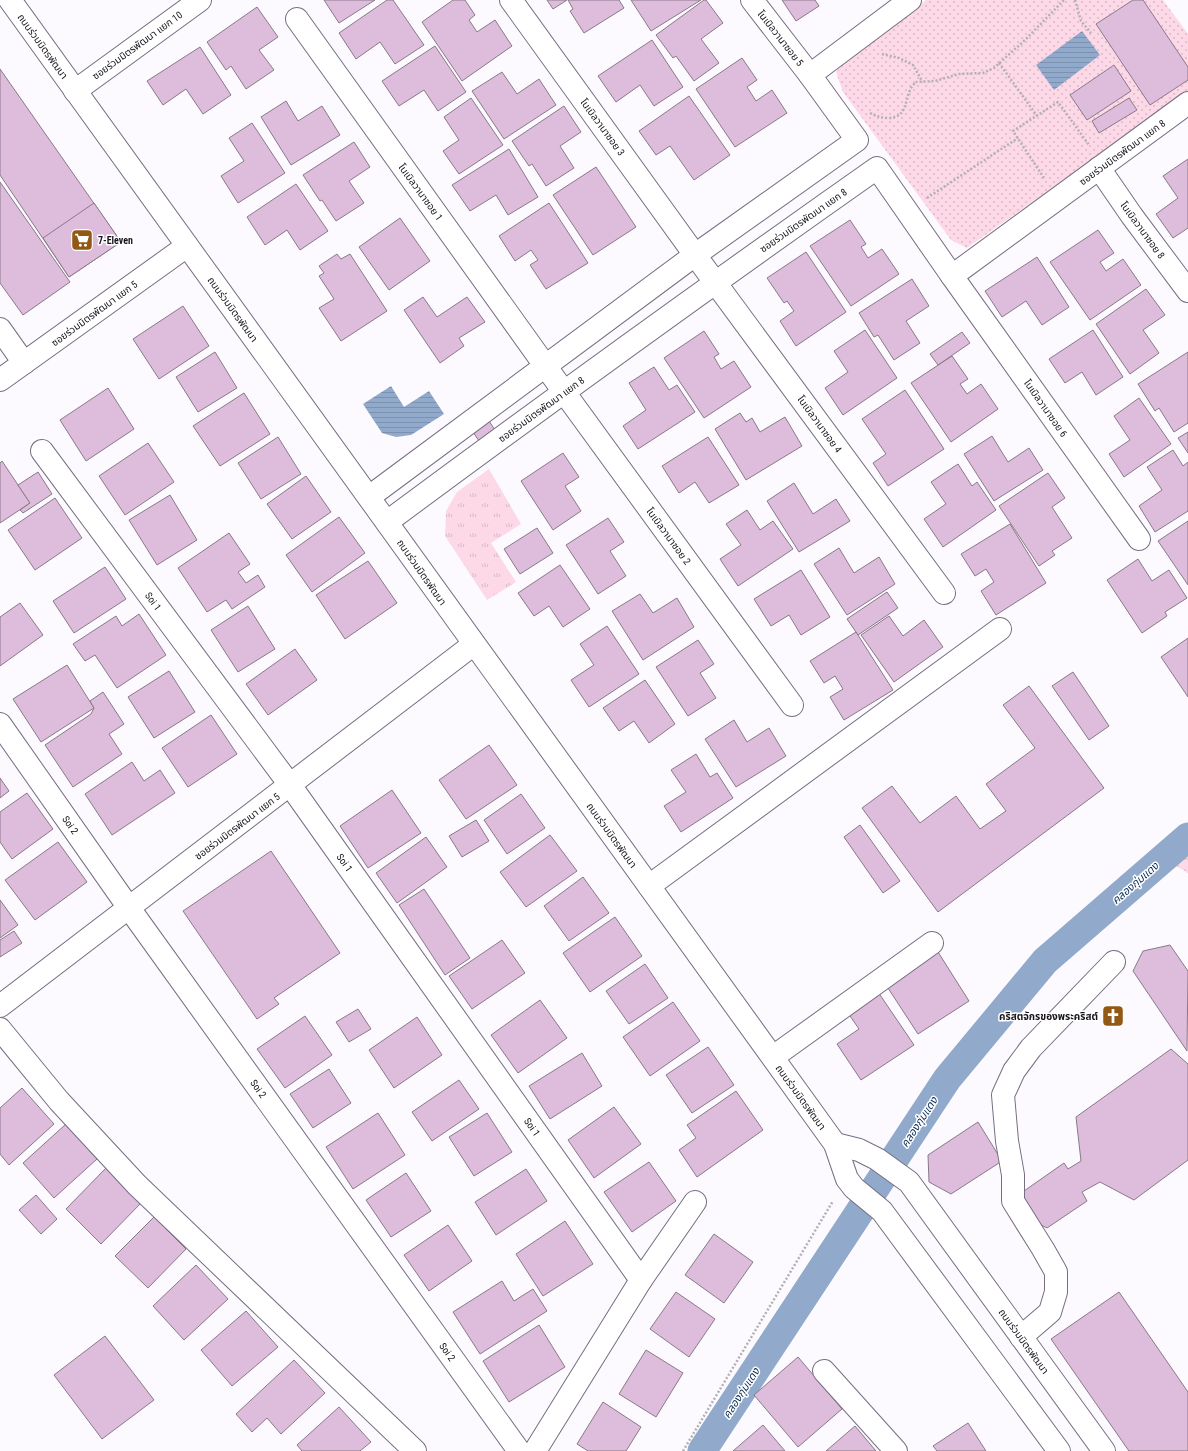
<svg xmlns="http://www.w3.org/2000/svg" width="1188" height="1451" font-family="'Roboto Condensed','Noto Sans Thai',sans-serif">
	<defs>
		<pattern id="wetland-marsh" width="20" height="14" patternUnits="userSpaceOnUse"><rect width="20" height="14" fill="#fdd9e7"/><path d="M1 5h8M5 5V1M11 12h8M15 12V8" fill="none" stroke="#d8b9c6"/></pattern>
		<pattern id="park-tufts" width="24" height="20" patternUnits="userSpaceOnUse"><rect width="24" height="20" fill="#fdd9e7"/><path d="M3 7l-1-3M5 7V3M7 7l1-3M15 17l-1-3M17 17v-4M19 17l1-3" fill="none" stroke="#d8b9c6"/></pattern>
		<pattern id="garden-dots" width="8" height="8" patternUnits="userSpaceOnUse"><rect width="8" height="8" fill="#fdd9e7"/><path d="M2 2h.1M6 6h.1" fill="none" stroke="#d8b9c6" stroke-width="1.8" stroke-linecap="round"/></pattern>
		<pattern id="water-rules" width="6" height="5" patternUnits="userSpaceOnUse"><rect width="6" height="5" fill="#91aacb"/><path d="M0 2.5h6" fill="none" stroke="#7c91ae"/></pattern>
	</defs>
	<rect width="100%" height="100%" fill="#fcfafe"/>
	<polygon fill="url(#wetland-marsh)" points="1188,849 1188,873 1171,863"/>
	<polygon fill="url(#park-tufts)" points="489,469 521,524 491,543 516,582 487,600 445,536 446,511 457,492"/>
	<polygon fill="url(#garden-dots)" points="926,0 1163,0 1188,34 1188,92 967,248 951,240 843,92 836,72 848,59"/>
	<g fill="url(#water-rules)">
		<polygon points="1082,31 1100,55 1054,90 1036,65"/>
		<polygon points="391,386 404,407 429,391 444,414 411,435 396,437 382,433 363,404"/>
	</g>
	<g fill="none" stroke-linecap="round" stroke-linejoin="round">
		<polyline stroke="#91aacb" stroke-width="29" points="702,1451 947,1079 1045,961 1188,837"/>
	</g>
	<g fill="#debddc" stroke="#897988">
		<polygon points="324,0 375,0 339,23"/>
		<polygon points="387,0 393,0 424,45 395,64 380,42 356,59 339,33"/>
		<polygon points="453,0 465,0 475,15 469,20 477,32 495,20 512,46 462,81 422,22"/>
		<polygon points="547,0 567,0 553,9"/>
		<polygon points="568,0 619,0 624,8 584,33 570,11 573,9"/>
		<polygon points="631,0 701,0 651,31"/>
		<polygon points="704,0 706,0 723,23 701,39 719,63 694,81 676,56 673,58 656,35"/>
		<polygon points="782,0 815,0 819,6 796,21"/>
		<polygon points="1133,0 1143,0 1188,67 1188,80 1150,105 1096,24"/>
		<polygon points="257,7 278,37 259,50 274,70 246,89 231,66 226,70 207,42"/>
		<polygon points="652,40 683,87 654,106 640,85 616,102 598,76"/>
		<polygon points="435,46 466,92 438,111 424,90 399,106 382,81"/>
		<polygon points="200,47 231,95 203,114 186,89 163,105 147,81"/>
		<polygon points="742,58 757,80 747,87 756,101 772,90 787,113 735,147 696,89"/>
		<polygon points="1114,65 1131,91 1087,120 1070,95"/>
		<polygon points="0,69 121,242 69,277 0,175"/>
		<polygon points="502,72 517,94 539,79 556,105 504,139 472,91"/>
		<polygon points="689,96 730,155 694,180 670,146 656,155 639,131"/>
		<polygon points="471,98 503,145 459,174 443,151 459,140 444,117"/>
		<polygon points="1129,98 1137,110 1099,133 1092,121"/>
		<polygon points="286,101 298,121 322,106 340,135 291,165 261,117"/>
		<polygon points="564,106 581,132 560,146 574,168 546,186 532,164 529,166 512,141"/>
		<polygon points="252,123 285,173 238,203 221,176 244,161 229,138"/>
		<polygon points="354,142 370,167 349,181 364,203 336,221 322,200 320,201 303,175"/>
		<polygon points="509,149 538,197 508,215 496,195 470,211 452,185"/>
		<polygon points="1188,159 1188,228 1173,238 1156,214 1178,198 1163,176"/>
		<polygon points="596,167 636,227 593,255 553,195"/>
		<polygon points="0,182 70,282 23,315 0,283"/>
		<polygon points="296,184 328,231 300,250 287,230 265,245 247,217"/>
		<polygon points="94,203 121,242 69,277 43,238"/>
		<polygon points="549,203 588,263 546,289 530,265 538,260 531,250 515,261 499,236"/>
		<polygon points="400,218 430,261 389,290 359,247"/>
		<polygon points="850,220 866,244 861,247 868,258 882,249 899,274 851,306 810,246"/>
		<polygon points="1098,230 1114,253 1100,262 1106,271 1123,259 1141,285 1090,320 1050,262"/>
		<polygon points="806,252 846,312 796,346 780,321 794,311 787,301 784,303 767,278"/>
		<polygon points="337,254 341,259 350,254 387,311 341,341 319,308 334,299 319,276 324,273 319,266"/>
		<polygon points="1037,257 1069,307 1042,325 1026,301 1002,317 985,291"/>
		<polygon points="912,279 929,306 906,321 920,343 894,360 878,335 874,337 859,313"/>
		<polygon points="1146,289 1165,315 1143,330 1159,353 1130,374 1096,324"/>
		<polygon points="423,297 437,317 467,297 485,322 459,338 464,346 440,363 404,310"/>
		<polygon points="183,306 209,346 159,379 133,339"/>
		<polygon points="865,330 897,378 843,415 825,388 848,372 834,351"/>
		<polygon points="1093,330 1123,377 1096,395 1082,372 1065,383 1049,359"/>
		<polygon points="704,331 719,354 714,357 721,369 734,361 751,387 704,418 664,358"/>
		<polygon points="962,332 970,343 938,365 930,354"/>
		<polygon points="215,352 237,388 198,412 176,377"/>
		<polygon points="1188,352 1188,423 1174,432 1159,408 1155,411 1138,384"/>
		<polygon points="952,356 968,379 960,384 967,394 981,384 998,409 951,442 911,383"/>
		<polygon points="654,367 669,390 677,385 695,412 638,449 623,426 646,410 629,383"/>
		<polygon points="108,388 134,429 86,461 60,420"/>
		<polygon points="905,390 944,449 888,486 873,463 886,454 862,419"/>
		<polygon points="244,393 270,434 220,466 193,426"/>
		<polygon points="1139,398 1171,444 1124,477 1109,454 1130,440 1114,416"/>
		<polygon points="740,413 746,422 752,418 760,432 785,417 802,446 746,480 715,429"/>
		<polygon points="485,415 497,433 481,444 469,426"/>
		<polygon points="1188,432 1188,453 1178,438"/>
		<polygon points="992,436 1008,462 1029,448 1043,470 994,501 964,454"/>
		<polygon points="278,437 301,474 261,499 238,463"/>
		<polygon points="708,437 739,485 709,503 695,482 679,493 662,466"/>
		<polygon points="148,443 174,482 125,515 99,476"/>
		<polygon points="1173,450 1183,466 1188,462 1188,511 1155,532 1139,506 1162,490 1147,467"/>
		<polygon points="563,453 579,477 565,486 581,511 553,530 521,481"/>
		<polygon points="2,461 30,503 0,523 0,463"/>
		<polygon points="958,464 972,486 977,482 996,510 943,547 924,519 946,504 931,482"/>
		<polygon points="38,472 52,494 23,513 20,510 30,503 18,485"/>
		<polygon points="1048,473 1065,498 1052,507 1072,538 1052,551 1055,555 1039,566 999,506"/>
		<polygon points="306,476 331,512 292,539 267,504"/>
		<polygon points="794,483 813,514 836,499 850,521 799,552 767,501"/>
		<polygon points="170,495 197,540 157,565 129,520"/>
		<polygon points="55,498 82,538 35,570 8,530"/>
		<polygon points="747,510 760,530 773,521 793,549 738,586 720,559 741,545 726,524"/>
		<polygon points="339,517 365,553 312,592 286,555"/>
		<polygon points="608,518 624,542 610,551 626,576 598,594 566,545"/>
		<polygon points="1188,521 1188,585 1158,541"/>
		<polygon points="1010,524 1046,583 996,615 981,591 994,582 986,569 975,576 961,554"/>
		<polygon points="537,528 553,553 520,574 504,549"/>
		<polygon points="229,533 250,564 238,572 246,583 258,575 265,587 232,609 226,600 207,612 178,568"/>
		<polygon points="839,548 854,573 879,557 895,584 847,615 814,564"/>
		<polygon points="1138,559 1152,581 1169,570 1187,598 1165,612 1167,616 1142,633 1107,580"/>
		<polygon points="368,561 397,603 345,639 316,595"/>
		<polygon points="560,565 590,609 563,627 549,606 534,616 518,593"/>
		<polygon points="105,567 126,599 74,633 53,601"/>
		<polygon points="801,570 830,617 801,635 789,615 771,626 754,599"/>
		<polygon points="887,592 898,608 858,635 847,619"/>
		<polygon points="640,594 653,613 677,598 694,627 643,660 612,611"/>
		<polygon points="20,603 43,635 0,666 0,617"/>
		<polygon points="248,606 275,649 238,672 211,630"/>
		<polygon points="139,614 166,655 117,688 95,655 85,661 73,644 116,616 122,626"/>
		<polygon points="889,616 903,636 924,620 943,647 894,682 861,635"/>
		<polygon points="607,626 639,674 589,707 571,680 594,665 580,644"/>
		<polygon points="856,632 893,690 844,720 830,697 843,689 835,676 824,683 810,661"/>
		<polygon points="1188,638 1188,697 1161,657"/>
		<polygon points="698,640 714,664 700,673 716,698 688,716 656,667"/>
		<polygon points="295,649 317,680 268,715 246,684"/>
		<polygon points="67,665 94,708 41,742 13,699"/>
		<polygon points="169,671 195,712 154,738 128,697"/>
		<polygon points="1073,672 1109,726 1089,740 1052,686"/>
		<polygon points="645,680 675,724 649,743 634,721 619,731 603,708"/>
		<polygon points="1029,686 1104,788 938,912 862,808 892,786 920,823 956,796 980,829 1006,811 986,784 1035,748 1003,705"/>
		<polygon points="103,692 124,724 109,734 122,754 73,787 45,745 91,714 94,708 90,701"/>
		<polygon points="211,715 237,754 188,787 162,748"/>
		<polygon points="734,720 747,742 769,728 786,756 736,787 705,739"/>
		<polygon points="489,745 517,785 466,819 439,780"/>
		<polygon points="696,754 710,777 717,773 733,798 681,832 664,806 686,792 671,770"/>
		<polygon points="132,762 144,781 160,770 175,793 112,835 85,794"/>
		<polygon points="0,778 9,791 0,798"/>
		<polygon points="392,790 421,833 368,868 340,826"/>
		<polygon points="27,793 53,829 12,859 0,842 0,812"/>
		<polygon points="521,794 545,828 507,854 484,820"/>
		<polygon points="476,820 489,841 462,857 449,836"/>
		<polygon points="860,825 900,881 883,893 844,837"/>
		<polygon points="550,835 577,871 526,907 500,872"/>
		<polygon points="426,837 447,867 397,903 376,873"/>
		<polygon points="58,842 87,882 35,920 5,880"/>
		<polygon points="271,851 340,953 274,998 279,1004 257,1019 183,911"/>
		<polygon points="583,877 609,913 569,941 544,906"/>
		<polygon points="424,889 470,958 445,975 399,905"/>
		<polygon points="0,900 18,925 0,938"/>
		<polygon points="615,917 642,956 590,992 563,953"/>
		<polygon points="14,931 22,943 0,957 0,940"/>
		<polygon points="502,940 525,973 472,1009 449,976"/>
		<polygon points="1170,945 1188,971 1187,1051 1133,971 1143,951"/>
		<polygon points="938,952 969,1001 918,1034 886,985"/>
		<polygon points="645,964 668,998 629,1024 606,991"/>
		<polygon points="876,989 914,1045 861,1080 837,1044 859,1029 846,1010"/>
		<polygon points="540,1000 567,1038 518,1073 491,1035"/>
		<polygon points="673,1002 700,1041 650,1076 623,1037"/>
		<polygon points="358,1009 371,1029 349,1042 336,1022"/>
		<polygon points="305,1016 332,1055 285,1088 257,1049"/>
		<polygon points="417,1017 442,1055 394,1088 369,1050"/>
		<polygon points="708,1047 734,1085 692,1113 666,1075"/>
		<polygon points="1171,1049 1188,1064 1188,1160 1134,1200 1100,1182 1082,1192 1087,1201 1047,1228 1024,1216 1024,1191 1064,1163 1068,1169 1081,1161 1076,1117"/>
		<polygon points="582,1053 602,1086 550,1119 529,1086"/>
		<polygon points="329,1069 351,1103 313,1128 290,1094"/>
		<polygon points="459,1080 479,1109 432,1141 412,1112"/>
		<polygon points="22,1088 54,1124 9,1165 0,1154 0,1108"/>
		<polygon points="736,1091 763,1130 697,1177 679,1150 696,1138 687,1125"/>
		<polygon points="614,1107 641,1144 594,1178 568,1140"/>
		<polygon points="378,1113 405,1155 353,1189 326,1147"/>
		<polygon points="487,1113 512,1152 474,1176 449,1137"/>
		<polygon points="978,1122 1002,1161 951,1194 929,1182 928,1155"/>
		<polygon points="66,1124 97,1159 54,1198 23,1163"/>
		<polygon points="649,1162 676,1201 632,1232 604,1192"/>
		<polygon points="107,1167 142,1202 101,1244 66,1209"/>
		<polygon points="526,1169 547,1201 496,1235 475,1202"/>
		<polygon points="406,1173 431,1211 391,1237 366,1200"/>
		<polygon points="36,1195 57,1219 41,1234 19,1210"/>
		<polygon points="154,1217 186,1249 148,1288 115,1256"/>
		<polygon points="565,1221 593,1264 543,1296 516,1254"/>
		<polygon points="448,1225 472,1261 429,1291 404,1255"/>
		<polygon points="714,1234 753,1262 724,1303 685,1275"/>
		<polygon points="196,1265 228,1299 184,1340 153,1306"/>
		<polygon points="502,1281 514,1301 533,1289 547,1311 480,1354 453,1312"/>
		<polygon points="676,1292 715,1319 689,1357 650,1329"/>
		<polygon points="1119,1292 1188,1392 1188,1451 1129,1451 1051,1339"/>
		<polygon points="246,1311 278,1347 232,1386 201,1350"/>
		<polygon points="539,1325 565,1367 509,1402 483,1361"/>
		<polygon points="105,1336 154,1400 102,1439 54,1375"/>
		<polygon points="646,1350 683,1373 656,1417 619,1394"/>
		<polygon points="798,1357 842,1409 798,1447 754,1395"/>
		<polygon points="294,1360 325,1393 281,1434 267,1418 252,1432 236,1414"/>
		<polygon points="603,1402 641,1427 626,1451 588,1451 577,1444"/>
		<polygon points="339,1407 371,1442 360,1451 302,1451 297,1445"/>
		<polygon points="968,1423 986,1451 937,1451 933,1446"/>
		<polygon points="763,1425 785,1451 733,1451"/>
		<polygon points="855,1426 876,1451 826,1451"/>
	</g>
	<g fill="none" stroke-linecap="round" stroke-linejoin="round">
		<g stroke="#766e81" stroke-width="24">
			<g id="minor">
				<polyline points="10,0 835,1144 847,1179 854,1188 882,1211 1059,1451"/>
				<polyline points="511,0 695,255 944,593"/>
				<polyline points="752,0 810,75"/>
				<polyline points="297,19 564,392 792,705"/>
				<polyline points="75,91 200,0"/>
				<polyline points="1099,168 1132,216 1188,291"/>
				<polyline points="952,276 1139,539"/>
				<polyline points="0,329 24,363"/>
				<polyline points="0,380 187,246"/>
				<path id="s1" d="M 42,451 L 290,785 L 641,1280"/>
				<polyline points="369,497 695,255 857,140 810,75 910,0"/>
				<path d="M 387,522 C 549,402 712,284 877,168 L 952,276 L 1188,103"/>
				<path id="s2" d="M 0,724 L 129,908 L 519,1451"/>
				<polyline points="649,886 1000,629"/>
				<polyline points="0,1006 474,644"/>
				<polyline points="0,1029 59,1101 137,1185 415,1451"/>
				<polyline points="773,1057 932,943"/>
				<polyline points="835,1144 859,1150 877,1159 909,1182 1104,1451"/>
				<polyline points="1021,1337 1050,1312 1056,1292 1056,1272 1043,1249 1013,1201 1013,1175 1007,1141 1003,1095 1014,1071 1031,1048 1114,962"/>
				<polyline points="824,1371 896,1451"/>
				<polyline points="535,1451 641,1280 695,1202"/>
			</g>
		</g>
		<g stroke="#b3b0b5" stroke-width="2.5" stroke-dasharray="2 2" stroke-linecap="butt">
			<polyline points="1075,0 1081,21 1091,33"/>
			<polyline points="882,54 899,58 913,65 922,81"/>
			<polyline points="999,63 1037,116"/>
			<path d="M 870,113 C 876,116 881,118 888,118 C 907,117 904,104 910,90 C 911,87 914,85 915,82 L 935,81 L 959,74 L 983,73 L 994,68 L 1025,40 L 1064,0"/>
			<polyline points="1044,178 1013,131 1058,102 1089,145"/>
			<polyline points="927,198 1018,138"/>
			<polyline points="683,1451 833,1201"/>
		</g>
		<use href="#minor" stroke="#fff" stroke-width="22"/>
	</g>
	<defs>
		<g id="supermarket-square" transform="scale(1.15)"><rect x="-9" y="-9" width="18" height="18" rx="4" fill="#925914" stroke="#fff"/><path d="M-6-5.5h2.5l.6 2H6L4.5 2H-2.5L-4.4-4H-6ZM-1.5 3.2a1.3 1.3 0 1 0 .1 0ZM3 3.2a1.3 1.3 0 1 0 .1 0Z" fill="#fff"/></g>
		<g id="church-square" transform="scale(1.15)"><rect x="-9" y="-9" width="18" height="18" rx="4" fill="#925914" stroke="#fff"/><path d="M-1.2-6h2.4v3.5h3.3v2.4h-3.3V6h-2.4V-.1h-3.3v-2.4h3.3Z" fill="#fff"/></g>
	</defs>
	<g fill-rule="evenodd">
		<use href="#supermarket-square" x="82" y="240"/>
		<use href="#church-square" x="1113" y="1016"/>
	</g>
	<g text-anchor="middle" stroke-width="3" stroke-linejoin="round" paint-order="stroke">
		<g font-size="10" fill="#17141b" stroke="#fff">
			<text transform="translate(781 38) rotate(52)" y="4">โนเบิลวานาซอย 5</text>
			<text transform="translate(137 45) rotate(-36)" y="4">ซอยร่วมมิตรพัฒนา แยก 10</text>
			<text transform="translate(43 46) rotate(54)" y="4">ถนนร่วมมิตรพัฒนา</text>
			<text transform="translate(603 127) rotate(54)" y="4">โนเบิลวานาซอย 3</text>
			<text transform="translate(1122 152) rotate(-36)" y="4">ซอยร่วมมิตรพัฒนา แยก 8</text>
			<text transform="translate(421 192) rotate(54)" y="4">โนเบิลวานาซอย 1</text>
			<text transform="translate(803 220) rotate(-35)" y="4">ซอยร่วมมิตรพัฒนา แยก 8</text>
			<text transform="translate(1143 230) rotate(54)" y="4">โนเบิลวานาซอย 8</text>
			<text transform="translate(233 309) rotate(54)" y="4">ถนนร่วมมิตรพัฒนา</text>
			<text transform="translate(94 313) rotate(-36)" y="4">ซอยร่วมมิตรพัฒนา แยก 5</text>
			<text transform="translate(1046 408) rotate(55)" y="4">โนเบิลวานาซอย 6</text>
			<text transform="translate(541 409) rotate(-36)" y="4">ซอยร่วมมิตรพัฒนา แยก 8</text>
			<text transform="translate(820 424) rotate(54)" y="4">โนเบิลวานาซอย 4</text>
			<text transform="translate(669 536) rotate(54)" y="4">โนเบิลวานาซอย 2</text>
			<text transform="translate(422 572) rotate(55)" y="4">ถนนร่วมมิตรพัฒนา</text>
			<text dy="4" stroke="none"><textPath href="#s1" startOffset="187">Soi 1</textPath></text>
			<text dy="4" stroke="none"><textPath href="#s2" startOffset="123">Soi 2</textPath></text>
			<text transform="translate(237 826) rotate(-37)" y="4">ซอยร่วมมิตรพัฒนา แยก 5</text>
			<text transform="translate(612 835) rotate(54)" y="4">ถนนร่วมมิตรพัฒนา</text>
			<text dy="4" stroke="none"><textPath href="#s1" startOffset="511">Soi 1</textPath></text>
			<text dy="4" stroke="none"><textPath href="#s2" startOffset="447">Soi 2</textPath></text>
			<text transform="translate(801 1097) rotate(54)" y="4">ถนนร่วมมิตรพัฒนา</text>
			<text dy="4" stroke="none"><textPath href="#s1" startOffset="835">Soi 1</textPath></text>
			<text transform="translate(1024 1341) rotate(54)" y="4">ถนนร่วมมิตรพัฒนา</text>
			<text dy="4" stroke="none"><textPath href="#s2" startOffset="771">Soi 2</textPath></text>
		</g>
		<g font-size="10" font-weight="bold" fill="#17141b" stroke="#fff" text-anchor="start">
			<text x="98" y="244">7-Eleven</text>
			<text x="1098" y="1020" text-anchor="end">คริสตจักรของพระคริสต์</text>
		</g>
		<g font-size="11" font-style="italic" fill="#052a54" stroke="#fff">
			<text transform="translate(1135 883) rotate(-41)" y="4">คลองกุ่มแดง</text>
			<text transform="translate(919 1122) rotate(-57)" y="4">คลองกุ่มแดง</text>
			<text transform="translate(741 1393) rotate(-57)" y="4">คลองกุ่มแดง</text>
		</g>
	</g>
</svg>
